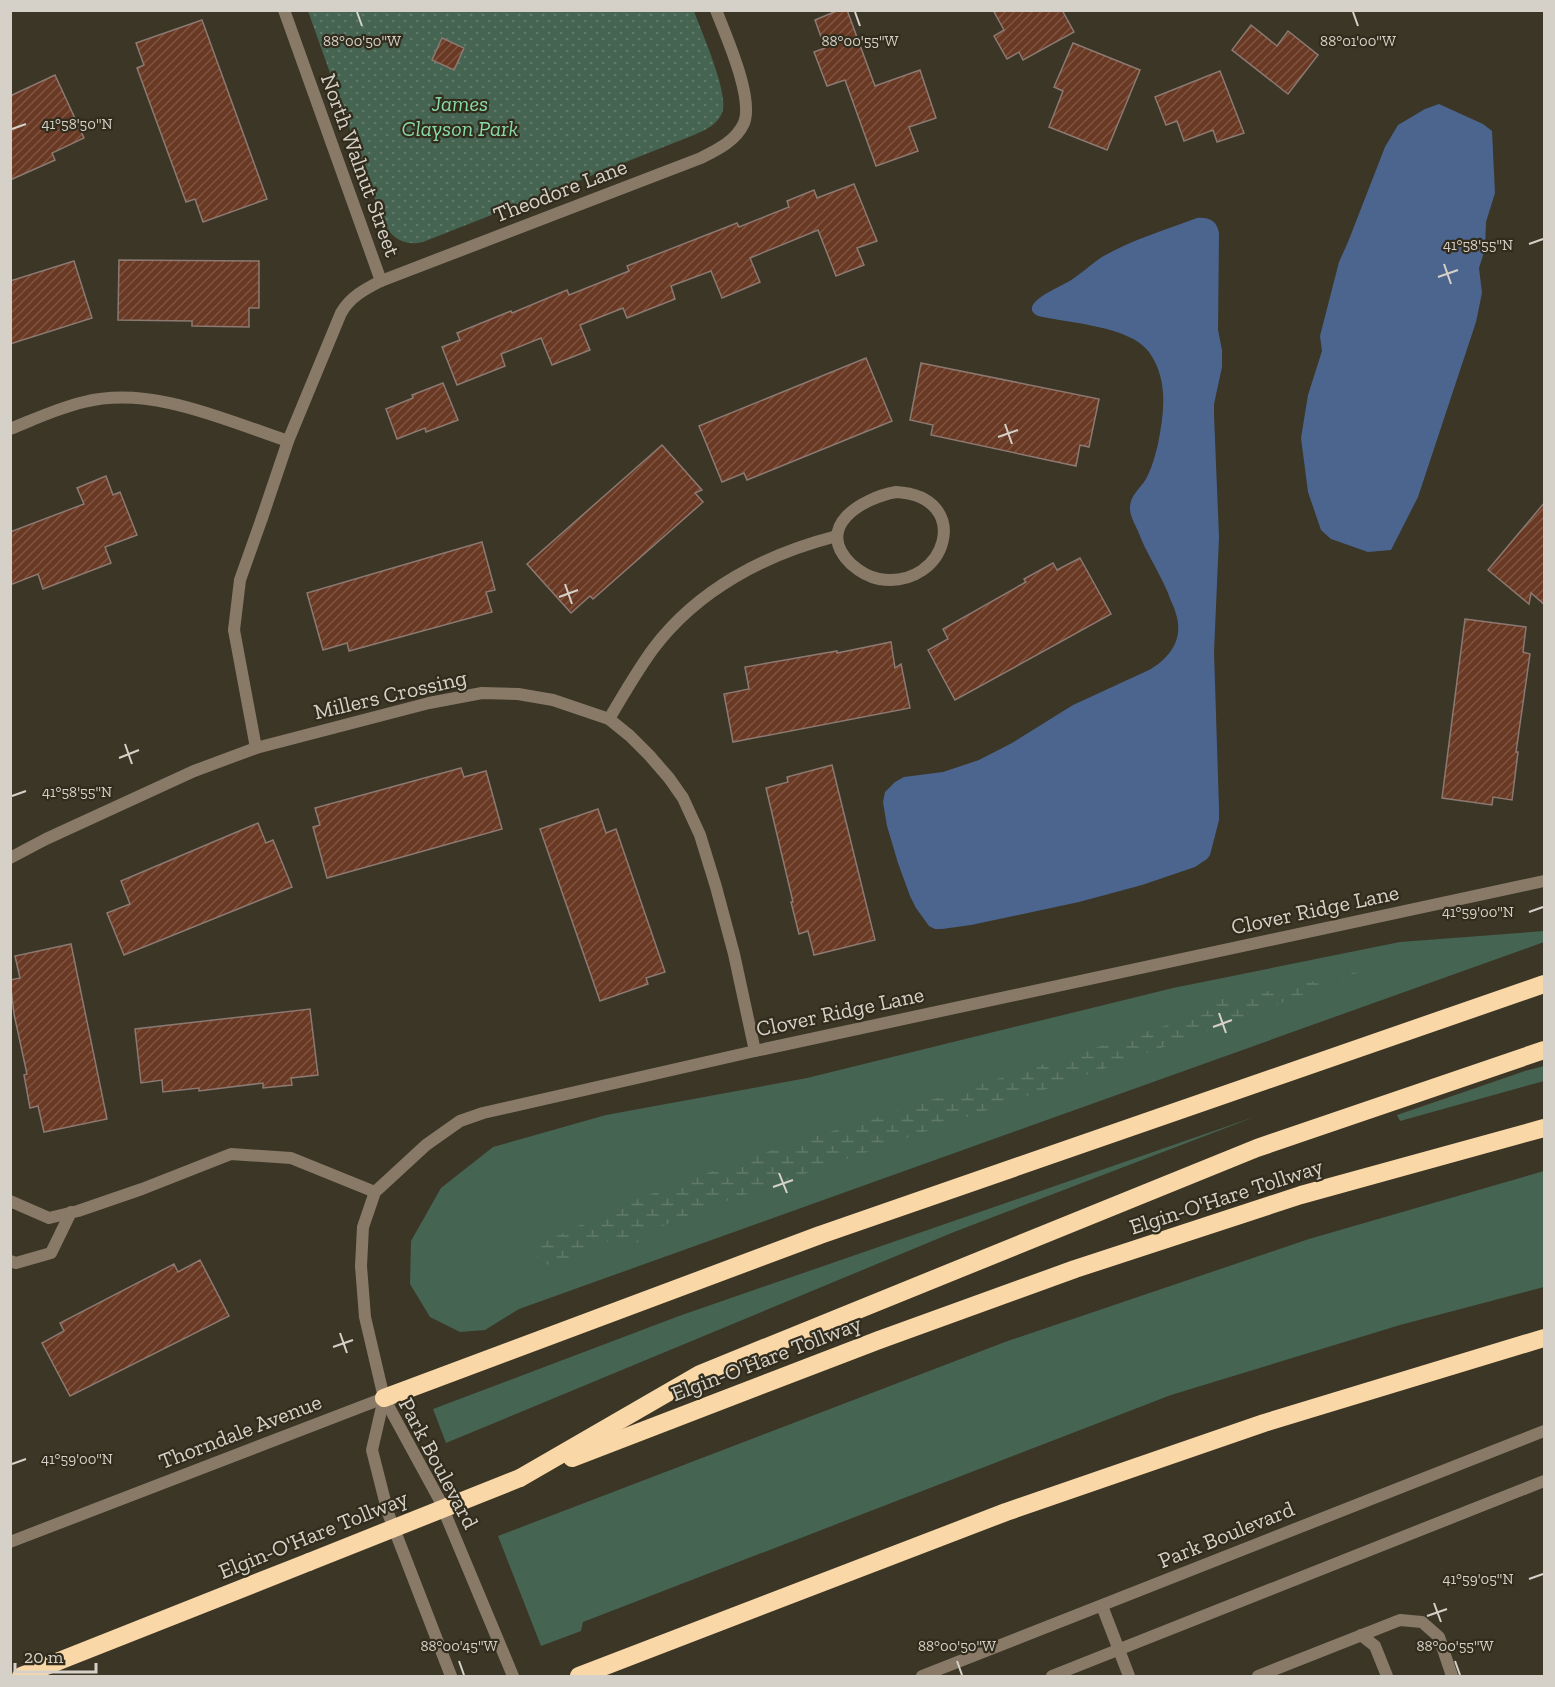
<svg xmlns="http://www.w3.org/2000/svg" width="1555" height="1687" font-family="'Zilla Slab',serif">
	<defs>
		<pattern id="wetland-marsh" width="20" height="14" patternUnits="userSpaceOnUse" patternTransform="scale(1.5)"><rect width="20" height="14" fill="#466452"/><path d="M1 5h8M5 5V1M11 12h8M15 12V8" fill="none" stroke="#607969"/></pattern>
		<pattern id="park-dots" width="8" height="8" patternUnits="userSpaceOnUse" patternTransform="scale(1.5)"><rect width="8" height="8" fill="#466452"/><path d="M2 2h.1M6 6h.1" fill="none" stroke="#607969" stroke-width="1.8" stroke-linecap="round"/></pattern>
		<pattern id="building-hatch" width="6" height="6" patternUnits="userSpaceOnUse" patternTransform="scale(1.5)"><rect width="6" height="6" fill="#693924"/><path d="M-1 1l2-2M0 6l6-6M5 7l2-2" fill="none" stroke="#7e5542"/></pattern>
	</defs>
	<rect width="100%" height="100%" fill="#3c3627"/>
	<g fill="#466452">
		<polygon points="1544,931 1544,942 519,1309 485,1330 460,1332 430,1317 410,1284 411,1241 441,1188 493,1147 606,1115 807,1078 1173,988 1400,942"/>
		<polygon points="1544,1066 1544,1081 1400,1121 1397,1115 1525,1071"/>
		<polygon points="1257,1116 954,1232 446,1443 433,1409 679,1316"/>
		<polygon points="1544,1171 1544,1287 1400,1325 1171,1395 583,1622 581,1631 541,1646 498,1536 1005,1342 1309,1239"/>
	</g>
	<polygon fill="url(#wetland-marsh)" points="1361,971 1252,1015 1078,1078 704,1209 645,1233 641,1241 626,1247 620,1240 588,1244 573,1260 548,1265 537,1256 536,1246 622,1205 745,1159 1205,1013 1219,999 1229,994 1239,1001 1251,993 1269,991"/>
	<path fill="url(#park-dots)" d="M 308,11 L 694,11 C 701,31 730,95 722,113 C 717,125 705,130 694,135 L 423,242 C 403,247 390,237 382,219 Z"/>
	<g fill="#4b658f">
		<polygon points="1439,104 1483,124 1492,131 1495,193 1486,222 1485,249 1479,268 1482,293 1476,322 1418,497 1391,550 1368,552 1331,539 1321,530 1308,492 1301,438 1308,395 1322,351 1320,336 1339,262 1348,242 1385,147 1398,125 1425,109"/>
		<path d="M 1197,218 C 1209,217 1217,221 1219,233 L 1218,330 L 1222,350 L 1222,367 L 1214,404 L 1214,415 L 1219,537 L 1214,652 L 1219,808 L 1219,820 L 1210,855 L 1207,859 L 1195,867 L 1142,885 L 1079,902 L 971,925 L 942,929 L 935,929 L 929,926 L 916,908 L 910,896 L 898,863 L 887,826 L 883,802 L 885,792 L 895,782 L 904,777 L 943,772 L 979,760 L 1012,743 L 1073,705 L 1149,670 C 1170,658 1184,639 1176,614 C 1174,606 1170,600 1168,593 C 1159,571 1146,553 1138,531 C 1135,524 1131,518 1130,510 C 1129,496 1140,489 1146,479 C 1152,468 1155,456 1158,444 C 1164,413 1169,380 1149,352 C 1130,326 1069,323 1038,316 C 1016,305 1059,287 1068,282 C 1080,275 1090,265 1102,257 C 1131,240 1166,230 1197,218 Z"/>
	</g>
	<g fill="url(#building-hatch)" stroke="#8c7971" stroke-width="1.5">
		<polygon points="839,10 847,10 875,86 920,70 936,118 909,127 918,151 876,166 845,80 827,86 814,52 825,48 815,20"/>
		<polygon points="993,10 1062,10 1074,32 1023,60 1019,52 1007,59 994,36 1004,30"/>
		<polygon points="202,20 267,199 203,222 195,199 186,202 137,68 144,65 136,43"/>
		<polygon points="1251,25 1277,46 1288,31 1318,55 1288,94 1232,50"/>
		<polygon points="442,38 464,48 454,70 432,60"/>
		<polygon points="1073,43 1140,70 1107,150 1049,127 1063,91 1054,87"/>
		<polygon points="1220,71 1244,133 1217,142 1213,130 1184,141 1177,121 1166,125 1155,97"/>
		<polygon points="55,75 84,138 52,153 55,160 10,180 10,96"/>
		<polygon points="854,184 877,241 857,248 864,265 836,276 818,230 750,258 760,282 722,298 711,271 671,286 675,299 627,318 623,308 580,325 590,350 552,365 541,338 501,354 505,366 457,385 442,347 460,340 457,333 511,311 512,313 567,290 569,295 629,271 627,266 737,223 739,227 789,207 787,201 814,190 817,198"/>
		<polygon points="119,260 259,261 259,308 249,308 249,327 192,326 192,321 118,320"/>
		<polygon points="74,261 92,318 10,344 10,281"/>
		<polygon points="866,358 892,421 747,480 744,473 722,482 699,426"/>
		<polygon points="921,363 1099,399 1089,447 1080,445 1076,466 931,435 933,425 910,420"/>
		<polygon points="443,383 458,420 426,432 425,428 397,439 386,409 413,398 412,395"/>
		<polygon points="662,445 702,490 695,493 703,502 593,599 590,596 571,613 527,564"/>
		<polygon points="106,476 113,495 120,492 137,535 105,547 111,563 43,589 38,574 10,585 10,532 84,504 77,488"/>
		<polygon points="1545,502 1545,605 1531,593 1529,604 1488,570"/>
		<polygon points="482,542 495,590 486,592 492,612 349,651 347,643 323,650 307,593"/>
		<polygon points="1080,558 1111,614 955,700 928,650 948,639 943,629 1026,582 1024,579 1053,563 1057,570"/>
		<polygon points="1465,619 1526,627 1523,652 1530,654 1516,752 1518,752 1512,800 1493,797 1492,805 1442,798"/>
		<polygon points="891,642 895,668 901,664 910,708 733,742 724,694 749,689 745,667 837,651 837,653"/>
		<polygon points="832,765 875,940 814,955 808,931 799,934 791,902 793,902 766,788 788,782 787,777"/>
		<polygon points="461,768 464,777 486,771 502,829 327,878 313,827 320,825 315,808"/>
		<polygon points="598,809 606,833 616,829 665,972 646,978 648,984 600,1001 540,829"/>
		<polygon points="258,823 266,843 273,840 292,887 124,955 107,913 130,904 121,881"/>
		<polygon points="71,944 107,1119 44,1132 38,1106 30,1108 24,1075 27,1074 14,1014 10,980 20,978 15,956"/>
		<polygon points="310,1009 318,1075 291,1078 292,1085 263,1088 263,1083 199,1091 199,1088 163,1092 162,1080 141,1083 135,1029"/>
		<polygon points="200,1260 229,1316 70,1396 42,1343 64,1331 60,1323 174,1264 178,1272"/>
	</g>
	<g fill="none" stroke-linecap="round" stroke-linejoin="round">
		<g stroke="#887a67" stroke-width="12">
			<polyline points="234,630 240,580 262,518"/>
			<polyline points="1102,1606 1129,1676"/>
			<polyline points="1361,1635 1375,1646 1387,1676"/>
			<polyline points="1258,1676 1400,1620 1422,1622 1439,1637 1452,1676"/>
		</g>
		<g stroke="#887a67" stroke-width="12">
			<polyline points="284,10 381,281"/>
			<path d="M 10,429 C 35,419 58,408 84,402 C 151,385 225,420 288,441"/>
			<path d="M 896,492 C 974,496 948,590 879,579 C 868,577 859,571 851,564 C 813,527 862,498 896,492 Z"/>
			<path d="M 262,518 L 288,441 L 341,313 C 350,297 365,289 381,281 L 701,158 C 717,150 736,141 744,123 C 754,98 726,36 716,10"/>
			<polyline points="234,630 256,748"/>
			<path d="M 609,719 C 623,695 637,671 653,649 C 698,589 766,554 837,536"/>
			<polyline points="10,858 46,839 194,771 256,748 429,703 482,693 518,694 553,700 609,719 630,736 649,755 669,778 683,798 700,835 716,887 734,954 755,1051"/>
			<polyline points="10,1201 49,1218 78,1211 142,1189 231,1154 291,1158 375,1192"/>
			<polyline points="10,1261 16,1263 51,1253 71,1212"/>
			<polyline points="384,1398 365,1317 361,1266 363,1227 375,1192 426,1145 460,1121 483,1113 755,1051 1544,881"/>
		</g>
		<g stroke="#887a67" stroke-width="12">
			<polyline points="384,1398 439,1499 513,1676"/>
			<polyline points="384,1398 372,1450 388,1513 451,1676"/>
			<polyline points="10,1542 384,1398"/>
			<polyline points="922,1676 1544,1431"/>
			<polyline points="1052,1676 1544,1481"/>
		</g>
		<g stroke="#fad7a6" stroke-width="18">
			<polyline points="384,1398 820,1235 1544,984"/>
			<polyline points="572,1458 879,1340 1075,1269 1301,1195 1544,1128"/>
			<polyline points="520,1478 700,1374 1257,1148 1544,1050"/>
			<polyline points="21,1676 309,1562"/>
			<polyline points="579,1676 1006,1512 1264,1423 1544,1338"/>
		</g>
		<polyline stroke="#fad7a6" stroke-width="18" points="309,1562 520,1478"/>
	</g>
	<path fill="none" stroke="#d5d1c8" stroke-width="2" d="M 357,12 L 362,26M 855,12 L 860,26M 1353,12 L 1358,26M 12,129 L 26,124M 1529,244 L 1543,239M 1444,264 L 1451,284M 1438,277 L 1458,270M 1005,424 L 1012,444M 998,437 L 1018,430M 565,584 L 572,604M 559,597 L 578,590M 125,744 L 132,764M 119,758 L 139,750M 12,796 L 26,791M 1529,912 L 1543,907M 1219,1013 L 1226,1033M 1213,1027 L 1232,1020M 779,1173 L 787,1193M 773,1187 L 793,1180M 340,1333 L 347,1353M 333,1347 L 353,1340M 12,1464 L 26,1459M 1529,1579 L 1543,1574M 1434,1603 L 1441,1622M 1427,1616 L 1447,1609M 459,1661 L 464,1675M 957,1661 L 962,1675M 1455,1661 L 1460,1675"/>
	<g text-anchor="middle" stroke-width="4.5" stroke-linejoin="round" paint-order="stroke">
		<g font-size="22" font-style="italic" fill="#88d9a9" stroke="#322c1d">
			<text x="460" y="111">James<tspan x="460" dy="25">Clayson Park</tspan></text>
		</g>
		<g font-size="22" fill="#d5d1c8" stroke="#322c1d">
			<text transform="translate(361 165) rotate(70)" y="8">North Walnut Street</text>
			<text transform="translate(560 190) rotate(-21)" y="8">Theodore Lane</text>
			<text transform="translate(390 694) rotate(-13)" y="8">Millers Crossing</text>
			<text transform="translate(1315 909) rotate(-12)" y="8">Clover Ridge Lane</text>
			<text transform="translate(840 1011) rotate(-12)" y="8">Clover Ridge Lane</text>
			<text transform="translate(1226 1196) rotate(-18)" y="8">Elgin-O'Hare Tollway</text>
			<text transform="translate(766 1358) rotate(-21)" y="8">Elgin-O'Hare Tollway</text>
			<text transform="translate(240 1431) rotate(-21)" y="8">Thorndale Avenue</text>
			<text transform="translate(439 1463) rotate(62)" y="8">Park Boulevard</text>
			<text transform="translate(313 1534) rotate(-22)" y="8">Elgin-O'Hare Tollway</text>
			<text transform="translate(1226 1534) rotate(-22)" y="8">Park Boulevard</text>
		</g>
	</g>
	<g font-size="15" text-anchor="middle" fill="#d5d1c8" stroke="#322c1d" stroke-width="4.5" stroke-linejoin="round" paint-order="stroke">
		<text x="362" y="46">88°00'50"W</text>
		<text x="860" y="46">88°00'55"W</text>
		<text x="1358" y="46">88°01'00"W</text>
		<text x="77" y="129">41°58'50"N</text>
		<text x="1478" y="250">41°58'55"N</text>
		<text x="77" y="797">41°58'55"N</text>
		<text x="1478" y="917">41°59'00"N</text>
		<text x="77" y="1464">41°59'00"N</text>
		<text x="1478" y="1584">41°59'05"N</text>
		<text x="459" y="1651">88°00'45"W</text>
		<text x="957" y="1651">88°00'50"W</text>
		<text x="1455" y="1651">88°00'55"W</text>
	</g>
	<rect width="1555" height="1687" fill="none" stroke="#d5d1c8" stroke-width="24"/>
	<path d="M15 1663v9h81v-9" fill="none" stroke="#d5d1c8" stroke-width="3"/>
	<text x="24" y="1663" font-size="18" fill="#d5d1c8" stroke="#322c1d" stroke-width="4.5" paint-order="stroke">20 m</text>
</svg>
